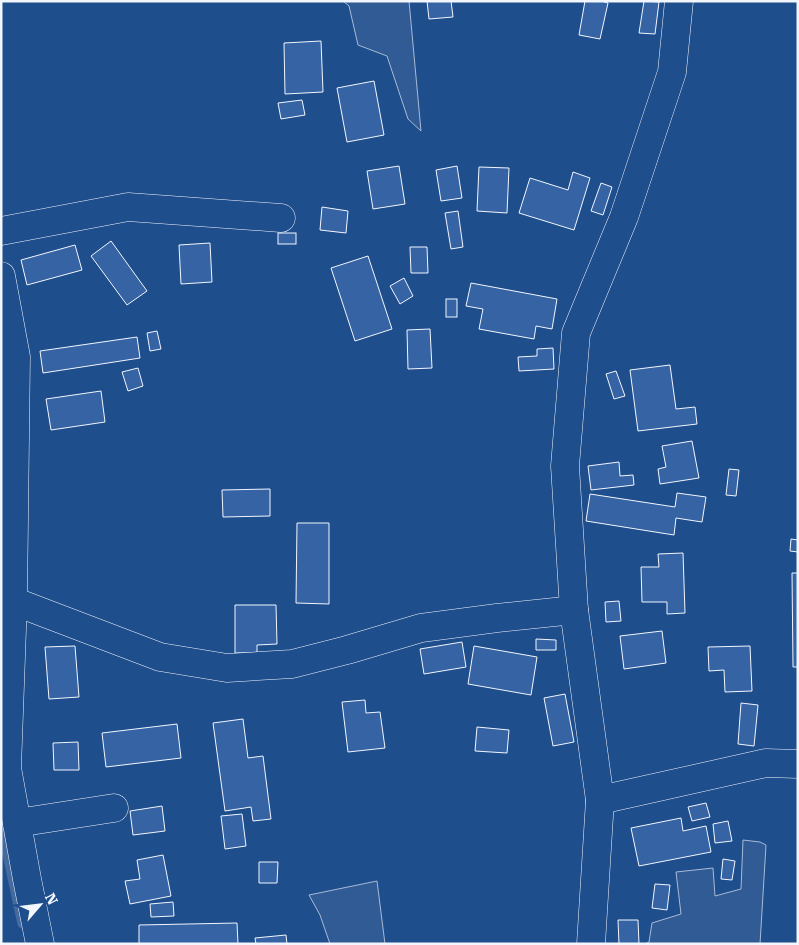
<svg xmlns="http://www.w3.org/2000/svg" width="799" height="945" font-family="'Roboto Serif',serif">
	<rect width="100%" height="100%" fill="#1f4e8c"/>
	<g fill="#305b95" stroke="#a8bbd7">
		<polygon points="343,1 409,1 421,131 408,119 387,56 358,45 349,6"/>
		<polygon points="743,840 760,842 766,845 760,944 645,944 649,942 652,923 681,914 676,872 713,868 715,896 741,889"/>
		<polygon points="377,881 385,944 330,944 320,915 309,895"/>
	</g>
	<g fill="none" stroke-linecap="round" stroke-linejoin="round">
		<polyline stroke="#446ba0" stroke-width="9" points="1,827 22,924"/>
	</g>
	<g fill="#3563a3" stroke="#f2f6ff">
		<polygon points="427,1 451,1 453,17 429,19"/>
		<polygon points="585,1 601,1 608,3 600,39 579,35"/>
		<polygon points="644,1 659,2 655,34 639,33"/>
		<polygon points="321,41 323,92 285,94 284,43"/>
		<polygon points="374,81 384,135 347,142 337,88"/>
		<polygon points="302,100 305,115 281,119 278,103"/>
		<polygon points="399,166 405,204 373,209 367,171"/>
		<polygon points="457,166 462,198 441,201 436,170"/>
		<polygon points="479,167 509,168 507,213 477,211"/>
		<polygon points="573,172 590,178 574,230 519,213 530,178 568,190"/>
		<polygon points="601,183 612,187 603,215 591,211"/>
		<polygon points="322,207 348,211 346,233 320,230"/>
		<polygon points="458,211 463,247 451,249 445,213"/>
		<rect x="278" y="233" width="18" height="11"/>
		<polygon points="111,241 147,291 127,305 91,256"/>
		<polygon points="210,243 212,282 181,284 179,245"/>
		<polygon points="75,245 82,270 27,285 21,260"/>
		<polygon points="410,247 427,247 428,273 411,273"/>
		<polygon points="368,256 392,329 355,341 331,268"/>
		<polygon points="404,278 413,296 400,304 390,286"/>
		<polygon points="471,283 557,299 552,329 536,326 534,339 479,329 483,309 466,306"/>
		<rect x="446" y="299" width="11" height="18"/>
		<polygon points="430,329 432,368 408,369 407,330"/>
		<polygon points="157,331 161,349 150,351 147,333"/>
		<polygon points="137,337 140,358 43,373 40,351"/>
		<polygon points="553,348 554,369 519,371 518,357 537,356 537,349"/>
		<polygon points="670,365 676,409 695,407 697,424 638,431 630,370"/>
		<polygon points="138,368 143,386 128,391 122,372"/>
		<polygon points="616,371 625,396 614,399 606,374"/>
		<polygon points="101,391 105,422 51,430 46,399"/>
		<polygon points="692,441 699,478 660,484 658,469 666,467 662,446"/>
		<polygon points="619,462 620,476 633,475 634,485 591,490 588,466"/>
		<polygon points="729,469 739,470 736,496 726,495"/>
		<polygon points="270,489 270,516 223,517 222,490"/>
		<polygon points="677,493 706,497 702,522 676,518 674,535 586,521 590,494 675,507"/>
		<polygon points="297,523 329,523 329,604 296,603"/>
		<polygon points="791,539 798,540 798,552 790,551"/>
		<polygon points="683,553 685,613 667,614 667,602 642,602 641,567 659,567 658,554"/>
		<polygon points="792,573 798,573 798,667 793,667"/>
		<polygon points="619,601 621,621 606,622 605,602"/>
		<polygon points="235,605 276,605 277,644 257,645 257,653 235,653"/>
		<polygon points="662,631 666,663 624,669 620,636"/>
		<polygon points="536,639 556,640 556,650 536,650"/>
		<polygon points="462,642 466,667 424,674 420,649"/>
		<polygon points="75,646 79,697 49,699 45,647"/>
		<polygon points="474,646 537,657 531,695 468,684"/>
		<polygon points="750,646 752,691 725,692 724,670 709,671 708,647"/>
		<polygon points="565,694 574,742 553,746 544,698"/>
		<polygon points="365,700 366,713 380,712 385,748 348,752 342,702"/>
		<polygon points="741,703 758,705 754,746 738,744"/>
		<polygon points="243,719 248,758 263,756 271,819 253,821 251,807 225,811 213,723"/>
		<polygon points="177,724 181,758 106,767 102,733"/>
		<polygon points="477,727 509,730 507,753 475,751"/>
		<polygon points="78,742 79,770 54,770 53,743"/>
		<polygon points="706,803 710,817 692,821 688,807"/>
		<polygon points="162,806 165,831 133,835 130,811"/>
		<polygon points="242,814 246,846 225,849 221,816"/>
		<polygon points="681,818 683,831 706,826 711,852 639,866 631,828"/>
		<polygon points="728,821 732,841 715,843 713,824"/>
		<polygon points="163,855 171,896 130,904 125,881 140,879 137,860"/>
		<polygon points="723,859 735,861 732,880 721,879"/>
		<polygon points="259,862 278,862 277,883 259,883"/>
		<polygon points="655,884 670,885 667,910 652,908"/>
		<polygon points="173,902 174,916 151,917 150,904"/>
		<polygon points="618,920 638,920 639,944 619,944"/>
		<polygon points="237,923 238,944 139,944 139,925"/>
		<polygon points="286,935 287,944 256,944 255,938"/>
	</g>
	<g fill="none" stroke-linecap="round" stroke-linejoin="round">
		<g stroke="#f2f6ff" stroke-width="29">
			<g id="minor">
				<polyline points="1,231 128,207 281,218"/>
				<polyline points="1,276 16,357 13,601 7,768 27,879 40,944"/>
				<polyline points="13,601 160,657 227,668 292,664 347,650 421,628 497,618 574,610"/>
				<polyline points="600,800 766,763 798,764"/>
				<polyline points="17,823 114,808"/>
				<polyline points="591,944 600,800 574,610 565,466 576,333 624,217 672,72 679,1"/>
			</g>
		</g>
		<use href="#minor" stroke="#1f4e8c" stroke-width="28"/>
	</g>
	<rect width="799" height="945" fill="none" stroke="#f2f6ff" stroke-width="5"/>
	<g transform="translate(40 905) rotate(62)" stroke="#1f4e8c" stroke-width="4" paint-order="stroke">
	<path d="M0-4L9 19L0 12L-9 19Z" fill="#f2f6ff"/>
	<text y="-8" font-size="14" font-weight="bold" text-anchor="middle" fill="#f2f6ff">N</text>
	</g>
</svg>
